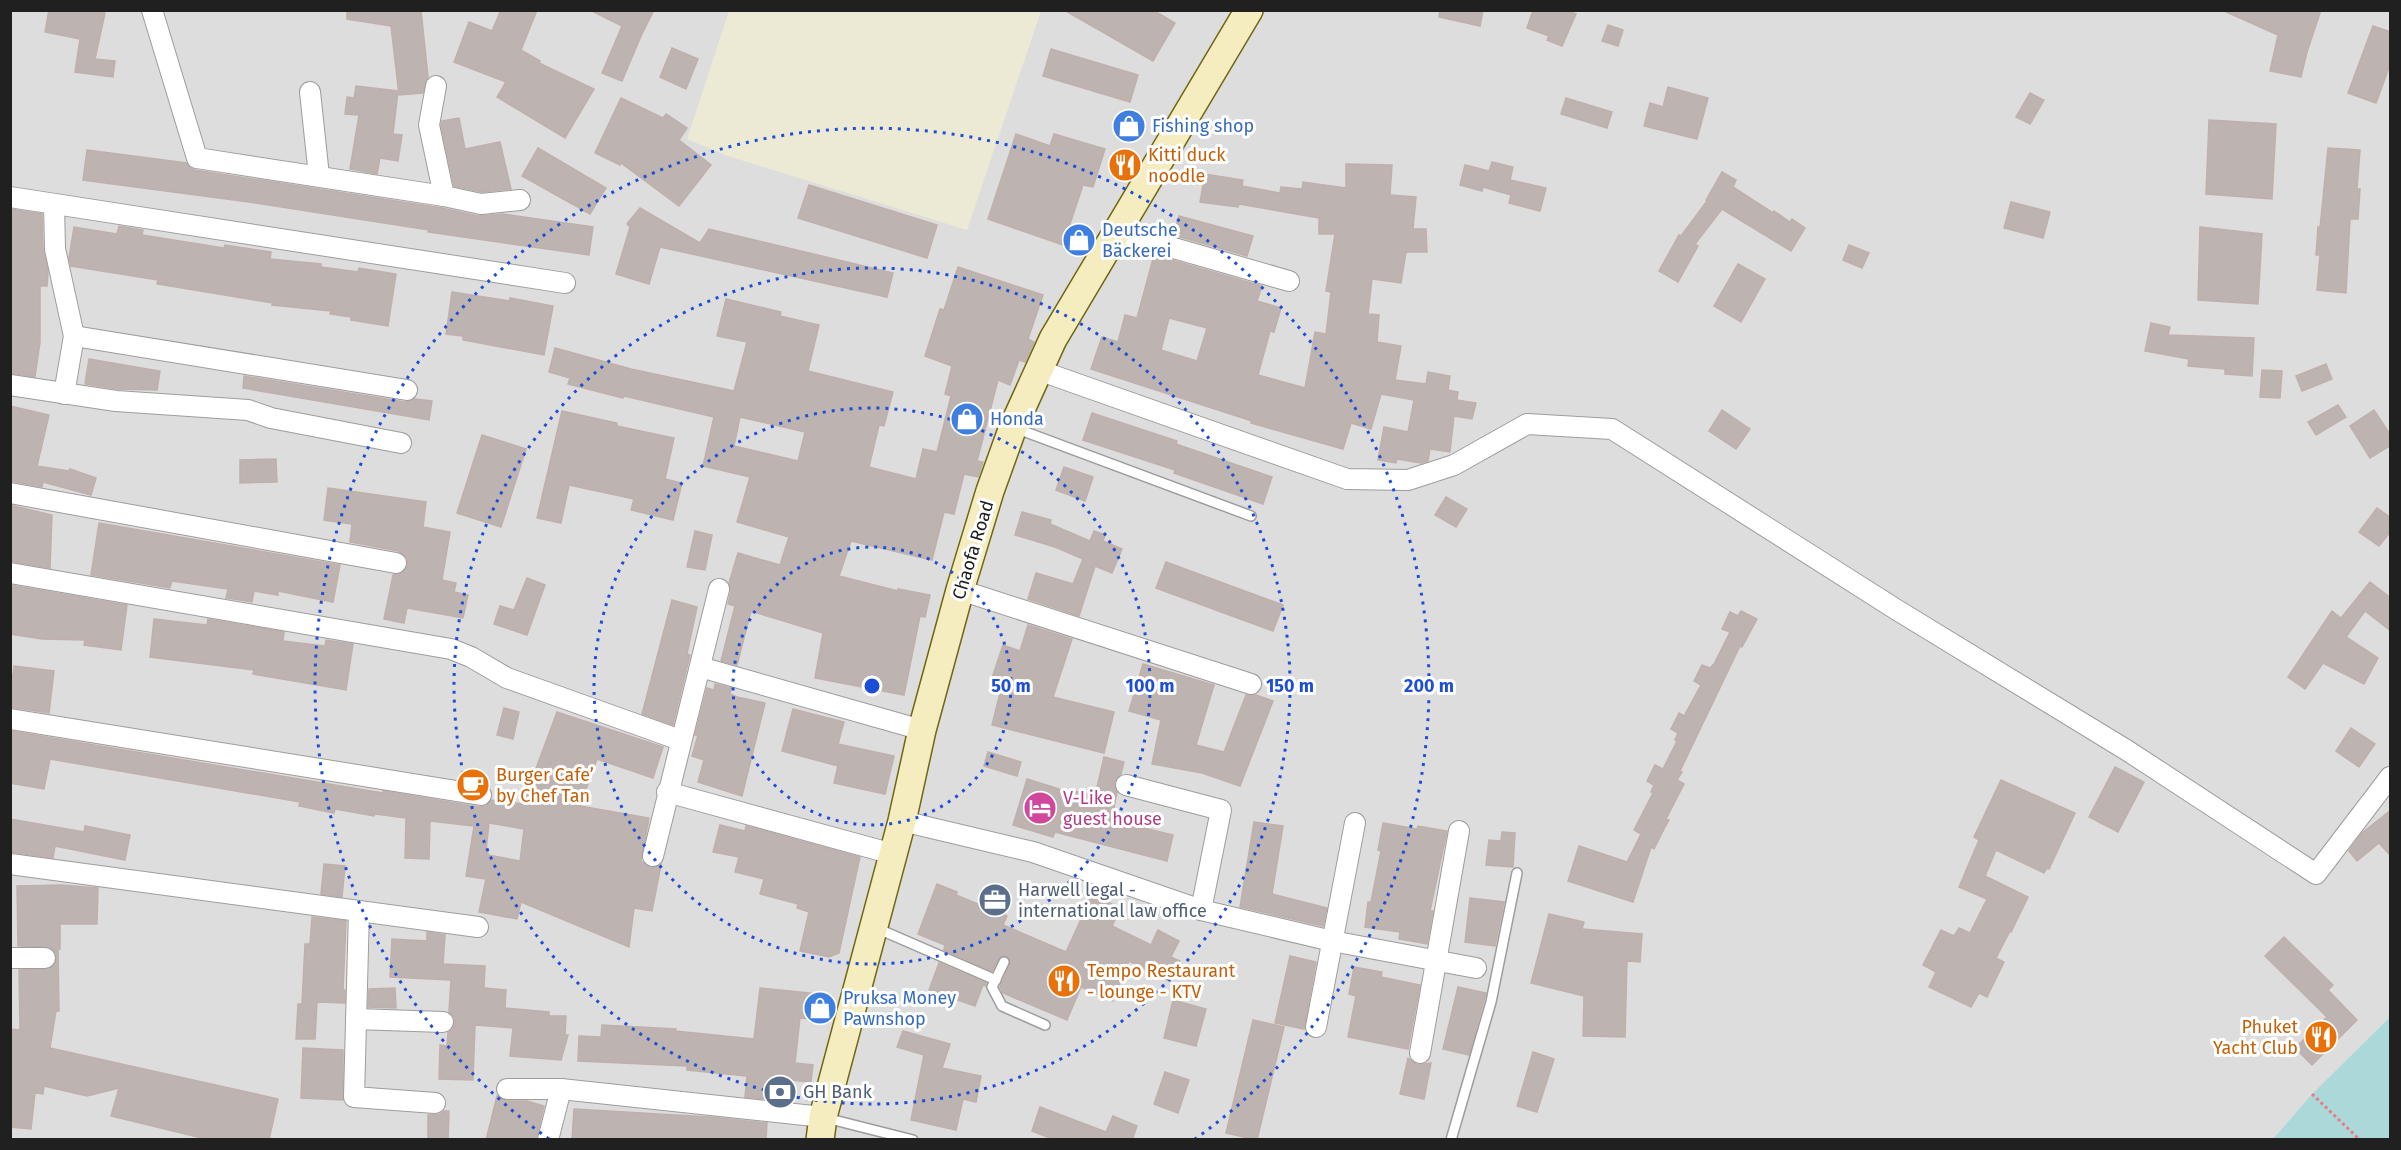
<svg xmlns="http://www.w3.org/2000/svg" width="2401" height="1150" font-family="'Fira Sans',sans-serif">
	<rect width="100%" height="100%" fill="#f0ebe7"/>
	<polygon fill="#dedddd" points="10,11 2390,11 2390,1017 2312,1094 2273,1139 11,1139"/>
	<polygon fill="#ecead4" points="729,11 1041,11 967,230 728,156 687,139"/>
	<polygon fill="#abd8d9" points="2390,1017 2390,1139 2273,1139 2312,1094"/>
	<g fill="#bdb3b0" stroke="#c0b0ab" stroke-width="1.5" fill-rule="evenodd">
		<polygon points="49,10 90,10 105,13 95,59 115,61 113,77 75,72 80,39 45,32"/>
		<polygon points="347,10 421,10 428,77 423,93 399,95 391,26 347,19"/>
		<polygon points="501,10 537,10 521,50 540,61 539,63 594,89 565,138 497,97 506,82 454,62 469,22 492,31"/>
		<polygon points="590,10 654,10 641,36 622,81 602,73 622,26"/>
		<polygon points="1064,10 1153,10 1175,23 1153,61"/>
		<polygon points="1440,10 1483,10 1480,26 1439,17"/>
		<polygon points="1533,10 1567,10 1576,14 1562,46 1547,40 1549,36 1527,28"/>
		<polygon points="2222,10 2312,10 2320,13 2307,52 2301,77 2270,71 2278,35"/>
		<polygon points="1608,25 1623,30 1618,46 1602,41"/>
		<polygon points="2373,26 2391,32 2391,62 2376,103 2348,93"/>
		<polygon points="672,48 698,59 686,89 660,77"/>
		<polygon points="1051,49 1138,75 1130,102 1043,76"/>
		<polygon points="356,86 398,91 393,134 402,135 398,161 380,158 377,174 350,169 359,115 345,114 347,97 354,98"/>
		<polygon points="1668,87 1708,98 1697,139 1644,126 1650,103 1663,107"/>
		<polygon points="2030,93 2044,100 2030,124 2016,117"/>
		<polygon points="621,98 663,118 666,114 687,128 679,140 711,165 679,206 621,163 620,165 595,153"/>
		<polygon points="1566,98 1612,112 1607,128 1561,114"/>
		<polygon points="459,118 465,149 500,142 511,189 482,192 454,186 441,125 442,121"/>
		<polygon points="2209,120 2276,124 2272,199 2206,194"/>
		<polygon points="1016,134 1050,146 1054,134 1105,149 1093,187 1083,185 1063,245 988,219"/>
		<polygon points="538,148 606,188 590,214 522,176"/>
		<polygon points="2328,148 2360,150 2357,189 2360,189 2358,219 2350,219 2346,293 2317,290 2320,255 2316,255 2318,227 2320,228"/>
		<polygon points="87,150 187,163 195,170 442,208 478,216 503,214 593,227 589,255 428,232 429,230 249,202 83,180"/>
		<polygon points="1492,162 1513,167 1510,180 1546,188 1540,211 1509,203 1511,195 1483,187 1482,191 1460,185 1465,165 1489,171"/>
		<path d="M 1346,164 L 1392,165 L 1390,195 L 1416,197 L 1413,229 L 1426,229 L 1427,252 L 1406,252 L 1401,283 L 1372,279 L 1368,314 L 1379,315 L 1377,342 L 1401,346 L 1395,380 L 1426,384 L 1428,372 L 1450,376 L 1448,390 L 1458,392 L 1457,400 L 1476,403 L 1472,419 L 1454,416 L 1450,452 L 1430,449 L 1428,461 L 1421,463 L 1397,459 L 1396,463 L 1378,460 L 1384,427 L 1408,432 L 1414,400 L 1381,394 L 1371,429 L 1351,423 L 1343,449 L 1251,423 L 1252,421 L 1091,369 L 1102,337 L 1118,342 L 1125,315 L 1137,318 L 1154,255 L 1262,286 L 1257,301 L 1281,308 L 1274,332 L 1270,331 L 1258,375 L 1305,388 L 1315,332 L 1326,334 L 1331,292 L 1326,291 L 1335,234 L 1319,234 L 1319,218 L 1239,204 L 1238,207 L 1200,202 L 1205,174 L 1243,180 L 1242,186 L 1280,193 L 1281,187 L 1302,189 L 1303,182 L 1346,188 ZM 1169,318 L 1207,328 L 1197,361 L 1161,350 Z"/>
		<polygon points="1722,172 1736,180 1733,187 1773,213 1774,211 1790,222 1792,219 1805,228 1791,251 1722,209 1695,244 1698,246 1678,282 1659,271 1679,235 1681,236 1707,201 1706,200"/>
		<polygon points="809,185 937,225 927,258 798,218"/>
		<polygon points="2011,202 2050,212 2043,238 2004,228"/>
		<polygon points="640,208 700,243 709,229 893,273 887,297 660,247 649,284 616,274 630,227 627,224"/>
		<polygon points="10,209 42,214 43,249 48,271 47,286 40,286 40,342 35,377 10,373"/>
		<polygon points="1179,216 1253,236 1247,256 1173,235"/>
		<polygon points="119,226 143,230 142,235 224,248 225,245 271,252 270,259 321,264 321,267 358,272 359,268 396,274 388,326 351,320 351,317 330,314 331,311 272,305 273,303 157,284 158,280 71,266 69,258 74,227 117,234"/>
		<polygon points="2200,227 2262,234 2258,304 2198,300"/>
		<polygon points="1849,245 1869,253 1862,268 1843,260"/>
		<polygon points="1738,264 1765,279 1741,322 1714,306"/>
		<path d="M 958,267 L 1043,295 L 1028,339 L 1034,342 L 1025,362 L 1019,360 L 1010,385 L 998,380 L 977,461 L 983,462 L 978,477 L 964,474 L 954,514 L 944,512 L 932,560 L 851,541 L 839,576 L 898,591 L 898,589 L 930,595 L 925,617 L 920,616 L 904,695 L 815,678 L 823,633 L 751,611 L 737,665 L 721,661 L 735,606 L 728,604 L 731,591 L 729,583 L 738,553 L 780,565 L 789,537 L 737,522 L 750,477 L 703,466 L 714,417 L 624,396 L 623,398 L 568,384 L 570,378 L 549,372 L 555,348 L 631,369 L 734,391 L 747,342 L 717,336 L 726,299 L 781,312 L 780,316 L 819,325 L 808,371 L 893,392 L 884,426 L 879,425 L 869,467 L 916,479 L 923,449 L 937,452 L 951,396 L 945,394 L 952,366 L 925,356 L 940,309 L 944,310 ZM 740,417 L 805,432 L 798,461 L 734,446 Z"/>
		<polygon points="452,292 510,301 510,298 553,306 544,355 463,340 463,336 446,334"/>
		<polygon points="2151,323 2170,327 2168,335 2254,338 2252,376 2225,374 2225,369 2188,366 2189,359 2145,351"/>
		<polygon points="89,359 160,371 157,390 117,389 85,384"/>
		<polygon points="2326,364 2332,379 2302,391 2296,376"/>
		<polygon points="2262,370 2282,371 2280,398 2260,397"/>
		<polygon points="244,376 405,402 415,399 432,401 429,420 243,388"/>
		<polygon points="2338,405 2346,417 2316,435 2308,422"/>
		<polygon points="10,406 49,415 37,466 69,471 70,469 96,478 91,495 43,482 42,487 10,481"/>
		<polygon points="1722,410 1750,429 1736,449 1709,431"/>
		<polygon points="2374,410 2391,436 2391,445 2370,458 2350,426"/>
		<polygon points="562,411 617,423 617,426 674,438 665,479 682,483 673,520 631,510 634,499 569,485 561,523 537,518"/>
		<polygon points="1092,413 1177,441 1176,444 1272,477 1263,504 1174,473 1175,470 1083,440"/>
		<polygon points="482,435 526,449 501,527 457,513"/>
		<polygon points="276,459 277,482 240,483 240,460"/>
		<polygon points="1064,467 1093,477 1085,501 1056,490"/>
		<polygon points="328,488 426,502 423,527 450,532 442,580 456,583 454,592 468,595 463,618 407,608 404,623 384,619 393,575 405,571 408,565 407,558 398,551 350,542 352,524 324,520"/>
		<polygon points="1446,497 1467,509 1456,527 1435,515"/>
		<polygon points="10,505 52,515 50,568 10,561"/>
		<polygon points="2377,508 2391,518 2391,531 2379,546 2359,532"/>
		<polygon points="1022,512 1051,520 1050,524 1090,541 1094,531 1105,535 1103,541 1122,549 1112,573 1095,566 1079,616 1028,599 1036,573 1073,584 1083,559 1055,547 1015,535"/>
		<polygon points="99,523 340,565 333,602 278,591 278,595 254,591 252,602 226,598 228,589 172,581 170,588 91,575"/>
		<polygon points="695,531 712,535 705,570 687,567"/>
		<polygon points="1166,562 1283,605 1273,631 1156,588"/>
		<polygon points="527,578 545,585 527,635 494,624 500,606 514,610"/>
		<polygon points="2370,582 2391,598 2391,631 2365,611 2346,637 2378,658 2364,684 2323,663 2305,689 2288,677 2332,611 2341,618"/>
		<polygon points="10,585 127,605 121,650 84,645 85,640 42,639 10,634"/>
		<polygon points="672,600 697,607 687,654 690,655 673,725 642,714"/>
		<polygon points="1741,611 1757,619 1742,647 1740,646 1680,771 1682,772 1677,780 1684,784 1666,819 1669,820 1664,829 1654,849 1651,847 1633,902 1568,881 1579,846 1627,862 1641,834 1634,830 1653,793 1651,792 1654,785 1647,781 1655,765 1663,769 1677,741 1675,740 1678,733 1671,729 1679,713 1684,716 1701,685 1694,681 1702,665 1710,668 1714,664 1730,632 1722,629 1730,612 1738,616"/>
		<polygon points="154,619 207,625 208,619 284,632 283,641 325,646 326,640 353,644 346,690 253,674 254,670 150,657"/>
		<polygon points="1028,625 1072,639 1053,697 1114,712 1104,753 992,725 1003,681 992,678 1003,645 1020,651"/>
		<polygon points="1143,664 1214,685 1196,745 1224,752 1246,695 1256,695 1273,701 1240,786 1202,773 1152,764 1161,720 1129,711"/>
		<polygon points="14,666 54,671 49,713 10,707 10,675 13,675"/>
		<polygon points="715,684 731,688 730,694 737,697 765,703 742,796 698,782 704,760 692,756 698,735 695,735 707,688 714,690"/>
		<polygon points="504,708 519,712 513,739 497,735"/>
		<polygon points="793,709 844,722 838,744 894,756 885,794 834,783 838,766 782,751"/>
		<path d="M 557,712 L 663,747 L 653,778 L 597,759 L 580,806 L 649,818 L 641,861 L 651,868 L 661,865 L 652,911 L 634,908 L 629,947 L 521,902 L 517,919 L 479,912 L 486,879 L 466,876 L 474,826 L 430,821 L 429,859 L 405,858 L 406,818 L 375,814 L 374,816 L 335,809 L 334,813 L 299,806 L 300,802 L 50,759 L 44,789 L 10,783 L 10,731 L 383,793 L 383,791 L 479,807 L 486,806 L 491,800 L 523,804 L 525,790 L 528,790 ZM 489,823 L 524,829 L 520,861 L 488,855 L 488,851 L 486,851 Z"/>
		<polygon points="2351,728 2375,744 2359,767 2336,751"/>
		<polygon points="988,752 1021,762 1017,776 984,766"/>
		<polygon points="1104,757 1124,762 1121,774 1114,783 1117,793 1112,817 1141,824 1140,827 1173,835 1167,861 1055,832 1053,837 1013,825 1027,779 1075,794 1075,791 1095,796"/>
		<polygon points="2115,767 2144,782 2118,832 2089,817"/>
		<polygon points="2001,780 2075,813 2049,869 2047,868 2044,873 1996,850 1985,876 2028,897 2011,932 2010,931 1996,958 2004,962 1987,997 1979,993 1971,1007 1929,987 1936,972 1923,965 1941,930 1954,936 1959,928 1970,933 1987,899 1959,887 1979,840 1974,837"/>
		<polygon points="2391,810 2391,856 2379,843 2357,861 2349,851 2362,833"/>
		<polygon points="10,819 84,832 85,826 130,835 125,860 55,846 53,858 10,852"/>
		<polygon points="1254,822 1283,826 1272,894 1327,908 1323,926 1240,907"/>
		<polygon points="1383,823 1417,829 1418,826 1447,831 1430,911 1433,911 1427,944 1399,939 1400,932 1365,927 1368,902 1371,902 1381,851 1378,850"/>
		<polygon points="720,825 745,831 746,826 860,857 839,953 829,957 800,951 809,912 797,908 798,904 760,894 764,879 735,872 739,857 713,852"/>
		<polygon points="1502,832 1515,833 1513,867 1486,865 1489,840 1501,841"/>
		<polygon points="324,864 345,866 342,897 321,894"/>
		<polygon points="937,884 957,892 956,895 1007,916 1003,925 1066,952 1092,895 1121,908 1112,926 1151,945 1158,930 1179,941 1171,957 1180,961 1169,981 1129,961 1113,1001 1081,987 1067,1020 1003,993 1000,987 1010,964 1007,956 1000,957 992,971 944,950 945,945 918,934"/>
		<polygon points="61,885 98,888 97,924 60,924 60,949 58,949 59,1011 56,1011 50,1048 278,1099 269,1140 210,1140 111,1116 119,1088 87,1096 44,1086 43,1094 35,1093 31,1129 10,1127 10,1029 20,1030 19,970 50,969 57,959 56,953 50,947 18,946 17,886"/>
		<polygon points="1470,898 1504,902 1495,946 1465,942"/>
		<polygon points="1549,914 1584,922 1582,929 1642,934 1640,962 1627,961 1625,1037 1583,1036 1584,996 1531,983"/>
		<polygon points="312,917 346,921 343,990 345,990 345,1003 317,1002 315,1039 296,1039 298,1004 302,1004 305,944 310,944"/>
		<polygon points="427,932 445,935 443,964 485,966 484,988 506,990 505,1008 549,1012 549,1016 566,1016 565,1035 568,1035 561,1060 510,1056 513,1028 475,1025 473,1080 439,1079 440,1045 447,1046 448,1033 453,1029 455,1023 454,1017 449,1012 451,980 390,977 392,939 427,941"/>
		<polygon points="2284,937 2333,985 2328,990 2357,1020 2312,1065 2295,1048 2327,1017 2265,956"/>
		<polygon points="1290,956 1316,962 1304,1029 1275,1023"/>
		<polygon points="939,963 986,983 985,986 983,985 975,1006 929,990"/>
		<polygon points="1354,967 1382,972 1381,977 1420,985 1408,1049 1348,1037 1356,996 1349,994"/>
		<polygon points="1458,987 1486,993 1469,1055 1443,1049"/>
		<polygon points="395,988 396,1008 368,1007 369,989"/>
		<polygon points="760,988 829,995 826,1020 800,1018 795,1063 813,1065 811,1082 790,1080 788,1101 745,1097 747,1076 687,1070 687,1066 578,1061 579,1036 601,1037 602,1025 676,1029 675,1031 754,1039"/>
		<polygon points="1173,1000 1206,1009 1196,1046 1164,1038"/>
		<polygon points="1253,1020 1284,1027 1257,1140 1226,1133"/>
		<polygon points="903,1031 950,1044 942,1068 981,1076 976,1102 963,1099 956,1130 911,1120 924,1055 897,1047"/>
		<polygon points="303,1048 343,1050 343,1100 301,1098"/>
		<polygon points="1533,1052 1554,1059 1537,1112 1517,1106"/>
		<polygon points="1408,1058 1417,1065 1431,1063 1424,1099 1400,1094"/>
		<polygon points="1165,1072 1189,1080 1178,1113 1154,1104"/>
		<polygon points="497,1096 506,1101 527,1101 544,1106 536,1140 486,1140"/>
		<polygon points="1040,1107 1106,1132 1113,1116 1137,1126 1132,1140 1055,1140 1032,1131"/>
		<polygon points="574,1109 710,1117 767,1123 766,1140 572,1140"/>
		<polygon points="444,1111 449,1111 448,1140 428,1140 428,1115 440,1114"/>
	</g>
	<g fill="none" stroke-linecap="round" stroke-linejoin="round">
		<g stroke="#9d9d9d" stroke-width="12">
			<g id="lane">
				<polyline points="1015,428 1251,516"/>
				<polyline points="876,928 996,980"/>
				<polyline points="1004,962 992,987 1002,1006 1045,1025"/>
				<polyline points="826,1118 913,1140"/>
				<polyline points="1451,1140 1491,1002 1517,873"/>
			</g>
		</g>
		<g stroke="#9d9d9d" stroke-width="22">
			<g id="street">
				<polyline points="152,10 197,158 444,196 481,204 520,200"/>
				<polyline points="436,86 429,125 444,196"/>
				<polyline points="310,92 319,176"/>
				<polyline points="10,197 565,283"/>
				<polyline points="54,204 55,249 74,336"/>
				<polyline points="1118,232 1289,281"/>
				<polyline points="1038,370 1347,479 1408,480 1454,465 1527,424 1612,429 1897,610 2128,751 2316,874 2390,777"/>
				<polyline points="10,385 116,401 248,410 271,418 401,443"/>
				<polyline points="64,394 74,336 407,390"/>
				<polyline points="10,493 396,563"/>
				<polyline points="10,573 451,649 471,657 507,678 680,740"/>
				<polyline points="960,590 1251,684"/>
				<polyline points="700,667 922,730"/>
				<polyline points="10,719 481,795"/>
				<polyline points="1126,785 1221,810 1201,910"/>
				<polyline points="667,792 893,854"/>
				<polyline points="902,821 1033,852 1201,910 1332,941 1476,968"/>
				<polyline points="653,856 719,589"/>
				<polyline points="10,864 478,927"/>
				<polyline points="359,911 354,1097 435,1103"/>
				<polyline points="10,958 45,958"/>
				<polyline points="356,1019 443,1022"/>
				<polyline points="1316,1027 1355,823"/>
				<polyline points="1420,1053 1459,831"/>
				<polyline points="507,1089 561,1089 823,1117"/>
				<polyline points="548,1140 561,1089"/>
			</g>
		</g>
		<g stroke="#6f670e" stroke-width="30">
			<polyline id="secondary" points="820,1140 823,1117 902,821 922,730 960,590 990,491 1013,427 1053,339 1249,10"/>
		</g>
		<polyline stroke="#ee7983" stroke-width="3" stroke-dasharray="3 3" stroke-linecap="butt" points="2312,1094 2360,1140"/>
		<use href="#lane" stroke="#fff" stroke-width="9"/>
		<use href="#street" stroke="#fff" stroke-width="20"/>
		<use href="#secondary" stroke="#f5edc0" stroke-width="27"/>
	</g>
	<g fill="none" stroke="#1d4ed8" stroke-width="3" stroke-dasharray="3 6">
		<circle cx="872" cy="686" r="139"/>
		<circle cx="872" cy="686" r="278"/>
		<circle cx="872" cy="686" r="418"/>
		<path d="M549 1139A557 557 0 1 1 1195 1139"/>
	</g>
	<defs>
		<g id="shop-disc" transform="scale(1.725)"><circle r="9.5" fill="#3f7fe0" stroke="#fff"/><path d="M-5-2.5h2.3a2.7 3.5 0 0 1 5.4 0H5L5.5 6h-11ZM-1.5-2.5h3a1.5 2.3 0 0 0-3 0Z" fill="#fff"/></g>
		<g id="restaurant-disc" transform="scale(1.725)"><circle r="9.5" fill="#e8710a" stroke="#fff"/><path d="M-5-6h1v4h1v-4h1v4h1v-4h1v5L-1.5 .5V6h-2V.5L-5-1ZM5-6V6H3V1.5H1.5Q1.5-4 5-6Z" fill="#fff"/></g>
		<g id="cafe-disc" transform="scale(1.725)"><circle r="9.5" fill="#e8710a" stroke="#fff"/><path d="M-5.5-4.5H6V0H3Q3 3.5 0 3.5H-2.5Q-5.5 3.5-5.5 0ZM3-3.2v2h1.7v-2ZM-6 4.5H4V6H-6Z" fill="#fff"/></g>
		<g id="hotel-disc" transform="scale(1.725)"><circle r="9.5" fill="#d1479c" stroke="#fff"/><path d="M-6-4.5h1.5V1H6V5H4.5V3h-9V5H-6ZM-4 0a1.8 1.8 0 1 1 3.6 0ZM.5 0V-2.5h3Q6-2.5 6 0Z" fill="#fff"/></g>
		<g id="office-disc" transform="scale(1.725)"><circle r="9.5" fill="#5c6f8a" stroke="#fff"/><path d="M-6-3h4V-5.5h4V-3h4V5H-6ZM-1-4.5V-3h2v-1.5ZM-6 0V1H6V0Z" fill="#fff"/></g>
		<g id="bank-disc" transform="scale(1.725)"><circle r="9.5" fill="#5c6f8a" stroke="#fff"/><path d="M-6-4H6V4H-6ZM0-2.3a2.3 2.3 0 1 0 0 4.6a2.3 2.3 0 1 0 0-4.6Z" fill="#fff"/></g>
	</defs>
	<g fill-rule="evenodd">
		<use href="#shop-disc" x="1129" y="126"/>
		<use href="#restaurant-disc" x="1125" y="165"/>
		<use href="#shop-disc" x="1079" y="240"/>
		<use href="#shop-disc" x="967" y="419"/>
		<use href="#cafe-disc" x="473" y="785"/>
		<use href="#hotel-disc" x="1040" y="808"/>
		<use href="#office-disc" x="995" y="900"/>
		<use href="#restaurant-disc" x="1064" y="981"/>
		<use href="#shop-disc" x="820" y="1008"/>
		<use href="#restaurant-disc" x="2321" y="1037"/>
		<use href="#bank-disc" x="780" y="1092"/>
	</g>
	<g text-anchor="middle" stroke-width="6" stroke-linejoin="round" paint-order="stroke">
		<g font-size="18" fill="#366cbe" stroke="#fff" text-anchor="start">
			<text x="1152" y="132">Fishing shop</text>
			<text x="1102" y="236">Deutsche<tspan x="1102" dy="21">Bäckerei</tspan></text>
			<text x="990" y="425">Honda</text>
			<text x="843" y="1004">Pruksa Money<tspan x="843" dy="21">Pawnshop</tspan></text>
		</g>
		<g font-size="18" fill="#c56008" stroke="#fff" text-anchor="start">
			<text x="1148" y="161">Kitti duck<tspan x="1148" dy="21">noodle</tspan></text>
			<text x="496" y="781">Burger Cafe’<tspan x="496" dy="21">by Chef Tan</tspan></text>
			<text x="1087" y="977">Tempo Restaurant<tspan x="1087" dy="21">- lounge - KTV</tspan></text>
			<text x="2298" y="1033" text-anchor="end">Phuket<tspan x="2298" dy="21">Yacht Club</tspan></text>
		</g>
		<g font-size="18" fill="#202020" stroke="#fff">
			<text transform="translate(973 550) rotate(-73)" y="6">Chaofa Road</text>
		</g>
		<g font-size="18" fill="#b23c85" stroke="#fff" text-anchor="start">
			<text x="1063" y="804">V-Like<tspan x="1063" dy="21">guest house</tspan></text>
		</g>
		<g font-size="18" fill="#4e5e75" stroke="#fff" text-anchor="start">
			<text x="1018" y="896">Harwell legal -<tspan x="1018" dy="21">international law office</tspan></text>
			<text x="803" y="1098">GH Bank</text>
		</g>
	</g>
	<circle cx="872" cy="686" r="9" fill="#1d4ed8" stroke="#fff" stroke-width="3"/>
	<g font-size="18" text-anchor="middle" font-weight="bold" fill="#1d4ed8" stroke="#fff" stroke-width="6" stroke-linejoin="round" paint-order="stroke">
		<text x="1011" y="692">50 m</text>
		<text x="1150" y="692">100 m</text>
		<text x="1290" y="692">150 m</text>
		<text x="1429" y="692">200 m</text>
	</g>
	<rect width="2401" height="1150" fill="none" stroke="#202020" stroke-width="24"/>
</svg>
